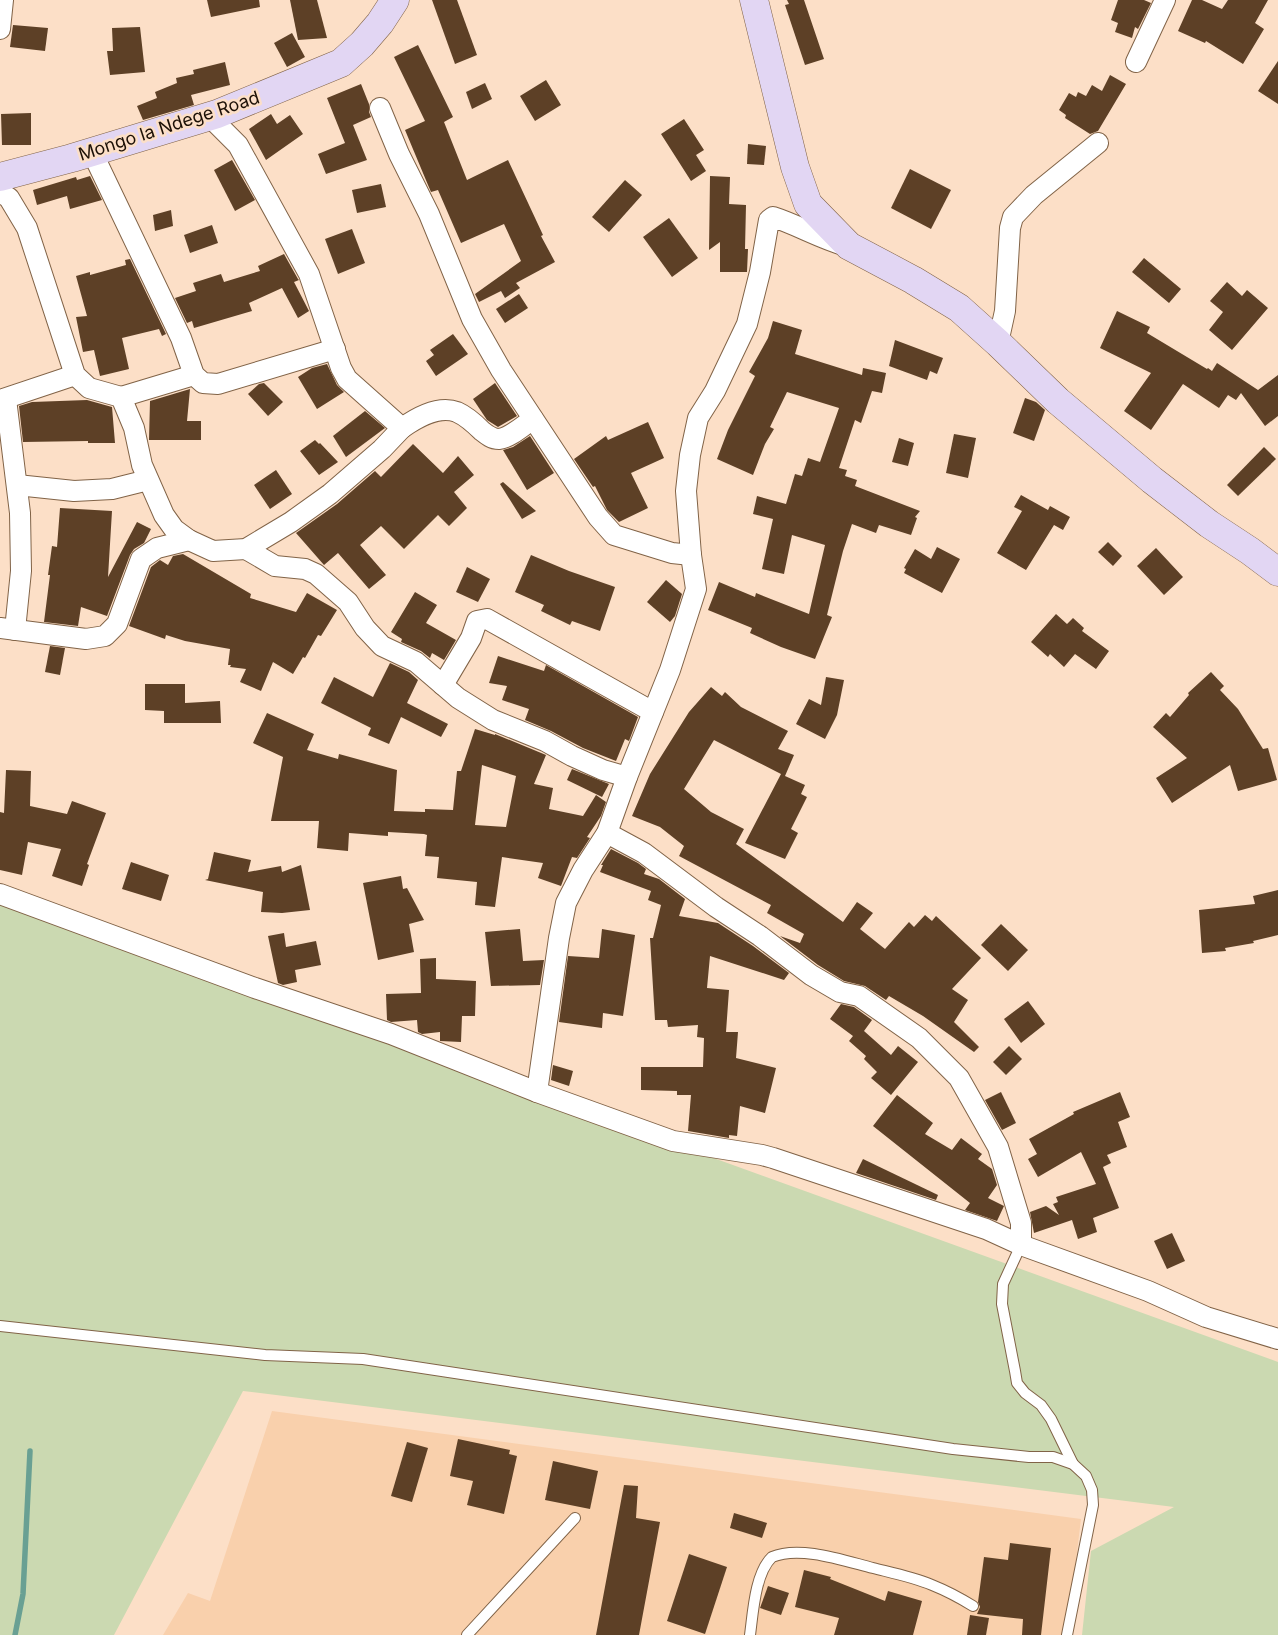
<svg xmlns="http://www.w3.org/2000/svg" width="1278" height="1635" font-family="Inter,sans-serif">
	<rect width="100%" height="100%" fill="#fcdfc7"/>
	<polygon fill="#f9d0ac" points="272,1411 1081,1519 1067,1635 163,1635 188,1593 210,1601"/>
	<polygon fill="#cbd9b1" points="0,900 1278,1362 1278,1635 1082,1635 1091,1551 1174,1507 243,1391 114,1635 0,1635"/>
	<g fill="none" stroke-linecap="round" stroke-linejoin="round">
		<polyline stroke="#69a093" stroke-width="5.5" points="15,1635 23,1594 30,1451"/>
	</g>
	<g fill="#5d4026" fill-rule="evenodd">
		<polygon points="207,0 259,0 260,7 211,17"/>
		<polygon points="290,0 317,0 327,38 298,40"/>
		<polygon points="432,0 457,0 477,55 455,64"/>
		<polygon points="787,0 804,0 824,59 805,65 785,5 789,4"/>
		<polygon points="1118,0 1144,0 1151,3 1138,29 1135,27 1132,38 1115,32 1118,23 1111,20"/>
		<polygon points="1192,0 1202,0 1222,9 1228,0 1268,0 1255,23 1264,29 1243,64 1206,41 1205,43 1178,31"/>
		<polygon points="13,25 48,28 45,51 10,47"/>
		<polygon points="140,27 145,72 110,75 107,51 113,51 112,28"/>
		<polygon points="292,33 305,57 287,67 274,43"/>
		<polygon points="418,45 453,117 444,122 467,180 508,160 543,235 541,236 555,262 516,283 520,288 505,298 501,291 479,302 475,294 521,261 504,224 461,243 438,190 431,192 428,185 405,130 425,121 394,57"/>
		<polygon points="1278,61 1278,104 1258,91"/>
		<polygon points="225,62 230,85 191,95 194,105 143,120 137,106 157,98 155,92 177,83 176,78 194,74 193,70"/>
		<polygon points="1110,75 1126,84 1098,131 1090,134 1065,118 1066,115 1059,110 1069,93 1076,97 1078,92 1086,96 1092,85 1102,91"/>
		<polygon points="546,80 561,105 535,121 520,96"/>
		<polygon points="485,83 492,99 472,109 466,92"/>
		<polygon points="361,84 369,104 369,112 371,117 353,125 367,160 326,174 318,154 345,143 327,98"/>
		<polygon points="31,113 31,145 2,145 1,114"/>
		<polygon points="271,114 277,124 290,115 303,134 266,160 249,129"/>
		<polygon points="684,119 704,150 696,155 706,171 691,181 661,134"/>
		<polygon points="748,144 766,146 764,165 747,164"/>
		<polygon points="232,160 255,200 235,211 214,170"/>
		<polygon points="910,169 951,190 931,229 891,208"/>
		<polygon points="90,176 102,200 70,209 67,196 37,205 33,190 76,177 77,180"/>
		<polygon points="710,176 730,177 729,204 746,205 745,249 748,249 747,272 720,272 720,242 709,250"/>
		<polygon points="625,180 642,195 609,232 592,217"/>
		<polygon points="381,184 386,207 357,213 352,190"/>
		<polygon points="171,210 173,226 155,231 153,215"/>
		<polygon points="669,218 698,258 672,277 643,237"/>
		<polygon points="212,225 218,243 190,253 184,235"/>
		<polygon points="352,229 365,263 338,274 325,239"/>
		<polygon points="284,254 298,279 299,280 294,282 309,311 298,318 282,288 249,303 252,311 194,328 192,321 187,323 175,298 196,291 193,283 221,274 224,282 260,271 258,266"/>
		<polygon points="1144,258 1181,289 1169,303 1132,272"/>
		<polygon points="130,259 166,334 162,336 159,329 122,338 129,369 100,376 94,350 83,352 76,317 87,316 76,276 90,272 90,275 126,265 125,260"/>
		<polygon points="1227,282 1242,296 1247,290 1268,308 1232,350 1209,330 1223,312 1210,301"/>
		<polygon points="519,294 528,308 505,323 496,309"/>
		<polygon points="1117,311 1150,327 1147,333 1207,369 1208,368 1212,371 1217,363 1258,390 1278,375 1278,416 1265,426 1241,393 1236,400 1228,395 1219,408 1183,384 1151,430 1124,411 1151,373 1100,348"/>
		<polygon points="773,321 802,330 795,354 862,375 863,368 886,373 882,393 872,391 861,423 855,420 839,468 847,470 845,476 857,480 855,486 920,511 915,517 917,518 911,535 879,525 876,533 852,524 843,551 827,615 832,617 815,659 781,647 750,633 752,628 708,610 719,582 755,597 756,593 809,614 825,545 792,535 784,574 762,569 773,519 753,514 757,496 786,504 795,474 802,476 808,458 820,462 839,408 787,392 770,427 774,429 765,444 753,475 717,459 728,430 755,376 749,372 768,338"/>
		<polygon points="453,334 468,354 436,376 426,361 434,355 430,350"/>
		<polygon points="895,340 943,358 937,374 930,371 927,380 889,366"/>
		<polygon points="327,364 337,385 344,392 317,409 298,377 312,368"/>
		<polygon points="264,383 283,402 268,416 248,394 259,384"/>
		<polygon points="495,383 517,416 498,427 487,420 473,399"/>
		<polygon points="190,389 187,421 201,421 201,440 149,440 150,401"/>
		<polygon points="1025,398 1036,402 1045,410 1034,441 1013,433"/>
		<polygon points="87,400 112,407 115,443 88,443 88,441 23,442 19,406 32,402"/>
		<polygon points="365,411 385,428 346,457 333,436"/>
		<polygon points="648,422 664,458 631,473 648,508 619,522 607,510 595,486 593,487 574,459 606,436 608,440"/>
		<polygon points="954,434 976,438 968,478 946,473"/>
		<polygon points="530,436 554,473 527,490 503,450 513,447"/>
		<polygon points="899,438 914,443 908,466 892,462"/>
		<polygon points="315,440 319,444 320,443 338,462 319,475 300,451"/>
		<polygon points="413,444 443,473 458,456 474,475 454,492 467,508 449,526 438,515 404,549 381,526 360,545 386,575 369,589 338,553 324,565 296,533 337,504 375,471 381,477"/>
		<polygon points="1264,447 1276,459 1238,496 1227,485"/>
		<polygon points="276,470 292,494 270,509 254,485"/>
		<polygon points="503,482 536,511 522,519 500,484"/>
		<polygon points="1021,495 1048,510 1050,506 1070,517 1063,530 1054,525 1026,570 997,553 1022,511 1014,507"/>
		<polygon points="60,508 112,511 108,577 137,522 151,529 144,543 134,549 130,555 107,616 81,607 78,626 44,622 50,575 48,575 52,546 57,547"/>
		<polygon points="1108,542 1122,556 1113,566 1098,552"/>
		<polygon points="937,547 960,559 942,593 904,573 906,569 904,568 915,549 931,559"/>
		<polygon points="1156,548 1183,577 1164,595 1137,566"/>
		<polygon points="183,554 251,594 250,598 296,612 307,593 337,610 321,636 318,635 305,658 303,657 293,674 273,662 261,691 240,682 246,669 230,667 231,665 228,665 230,649 185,641 166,635 165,639 129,626 151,567 160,560 168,565 173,556"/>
		<polygon points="531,555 569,571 615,587 600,631 572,621 570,625 541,611 544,605 515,592"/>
		<polygon points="467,567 490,579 478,602 456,592"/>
		<polygon points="666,580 682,594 675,616 670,622 647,602"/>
		<polygon points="415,592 437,605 426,623 456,640 444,660 432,653 430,658 421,651 401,642 402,639 391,632"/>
		<polygon points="1056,614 1067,624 1073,618 1084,628 1082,631 1109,651 1096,669 1075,654 1064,667 1050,654 1048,657 1031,642"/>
		<polygon points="50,646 65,648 60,675 45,672"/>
		<polygon points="498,656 544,671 546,665 638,717 629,741 625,739 616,761 583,748 551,731 525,720 529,709 502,700 507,686 489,683"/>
		<polygon points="390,663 409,672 418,680 407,703 448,724 441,737 401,717 389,744 368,735 371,728 321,703 334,677 373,697"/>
		<polygon points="1211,672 1224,686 1220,690 1238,709 1263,749 1268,748 1277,780 1238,791 1230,765 1172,803 1156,778 1187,758 1153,727 1166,713 1170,717 1189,695 1188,693"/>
		<polygon points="826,677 844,680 837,715 825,739 796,724 809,699 821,705"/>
		<polygon points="145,684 185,684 185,703 220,701 221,723 164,723 164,711 145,710"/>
		<polygon points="711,687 722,696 725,692 741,707 788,731 778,749 794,755 785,776 805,785 801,794 807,797 791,829 798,833 785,859 745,843 781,774 714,740 684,789 711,812 744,829 736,844 843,922 857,902 873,913 860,929 885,949 909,922 914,927 925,915 932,921 936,916 981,958 952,989 968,1000 954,1022 979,1047 974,1052 923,1016 889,996 886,1000 865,986 844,981 818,965 780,936 800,943 804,934 767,913 771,905 679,856 684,846 660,827 632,816 650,774 689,712"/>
		<path d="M 267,713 L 314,734 L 307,750 L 338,759 L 339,754 L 397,770 L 394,811 L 425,812 L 425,809 L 453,810 L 457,771 L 461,771 L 475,729 L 495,735 L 495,734 L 546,755 L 534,784 L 553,788 L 549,809 L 583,816 L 596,795 L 606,802 L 601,816 L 587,837 L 590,838 L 577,858 L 572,857 L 561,886 L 538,878 L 543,863 L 502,857 L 495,907 L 475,905 L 477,882 L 437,878 L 439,857 L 425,856 L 427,835 L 424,834 L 388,832 L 388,836 L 349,833 L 348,851 L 317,848 L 319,821 L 271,821 L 283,757 L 253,743 ZM 482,765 L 516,776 L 506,827 L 475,825 Z"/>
		<polygon points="572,769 609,784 602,797 567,780"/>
		<polygon points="6,770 31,771 30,806 67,814 72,801 106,813 87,864 89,865 82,886 52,876 61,849 28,842 22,875 0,870 0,812 4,813"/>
		<polygon points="611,849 638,863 646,869 644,874 659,879 685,899 679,916 718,923 753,946 789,973 784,980 710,956 707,988 729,990 726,1032 738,1032 736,1058 776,1068 765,1113 740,1106 737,1136 729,1135 729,1138 688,1131 691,1095 677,1095 677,1091 641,1090 641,1067 703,1067 704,1038 697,1037 698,1025 668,1027 667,1020 655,1020 650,938 653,938 661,905 648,900 651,891 600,872 603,865 601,865"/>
		<polygon points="214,852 251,860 248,872 281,866 282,872 301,865 310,910 282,913 261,912 263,892 205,880 208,879"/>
		<polygon points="131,862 169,875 161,901 122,889"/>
		<polygon points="401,876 403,889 407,888 424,920 409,924 414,952 378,960 363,883"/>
		<polygon points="1278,890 1278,935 1253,941 1254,943 1225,948 1226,951 1202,953 1199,910 1255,904 1253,896"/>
		<polygon points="1001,924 1028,950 1008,971 981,945"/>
		<polygon points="520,929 523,961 544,960 540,985 491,986 485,932"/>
		<polygon points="602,929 635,935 623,1016 603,1013 602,1028 559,1022 568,956 599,958"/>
		<polygon points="284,933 286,947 316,941 321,965 295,970 297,982 283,985 278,983 268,936"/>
		<polygon points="436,958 436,979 476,981 475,1016 462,1016 461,1042 440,1041 440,1032 422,1034 418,1032 417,1020 391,1022 387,1020 386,994 421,993 420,959"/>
		<polygon points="1028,1001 1045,1024 1021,1043 1004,1019"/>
		<polygon points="841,1004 854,1007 872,1020 864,1031 891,1055 898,1046 918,1062 891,1095 871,1078 877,1072 864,1059 866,1056 849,1041 853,1036 830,1019"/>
		<polygon points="1009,1046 1022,1059 1006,1075 993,1062"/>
		<polygon points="553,1065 573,1071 569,1086 551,1080"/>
		<polygon points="1001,1092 1016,1123 1002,1130 985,1100"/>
		<polygon points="1120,1092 1130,1117 1118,1122 1127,1147 1107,1155 1111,1163 1103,1167 1119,1208 1093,1218 1097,1232 1078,1239 1072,1220 1034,1233 1030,1212 1046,1206 1059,1215 1053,1204 1058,1202 1056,1197 1096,1184 1081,1152 1038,1177 1028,1159 1037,1154 1029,1139 1074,1114 1073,1112"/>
		<polygon points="897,1095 933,1123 925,1134 952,1150 961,1138 982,1154 978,1159 992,1169 997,1185 988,1198 1004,1206 997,1221 965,1210 970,1203 873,1126"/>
		<polygon points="863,1159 938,1195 936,1200 856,1173"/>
		<polygon points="1172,1233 1185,1261 1167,1269 1154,1241"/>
		<polygon points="458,1439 510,1450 509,1454 517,1456 504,1514 467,1505 473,1481 450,1476"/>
		<polygon points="407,1442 428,1448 412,1502 391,1496"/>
		<polygon points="553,1461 598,1471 590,1509 545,1500"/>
		<polygon points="624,1485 638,1486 636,1518 660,1522 639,1635 596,1635"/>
		<polygon points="734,1513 767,1523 762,1538 730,1528"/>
		<polygon points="1010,1543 1051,1548 1041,1635 1022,1635 1023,1619 977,1614 980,1607 978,1602 984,1557 1008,1560"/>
		<polygon points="689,1554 727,1567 705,1634 667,1621"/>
		<polygon points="804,1570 831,1577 830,1579 885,1601 888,1591 922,1601 913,1635 834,1635 839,1618 795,1607"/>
		<polygon points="768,1586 789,1593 781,1615 760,1608"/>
		<polygon points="970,1615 989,1618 986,1635 967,1635"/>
	</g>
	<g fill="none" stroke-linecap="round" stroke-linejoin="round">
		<g stroke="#816347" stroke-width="12">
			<g id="lane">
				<polyline points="1021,1245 1003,1284 1002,1304 1015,1371 1017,1383 1025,1393 1041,1405 1051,1419 1073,1464"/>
				<polyline points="0,1326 265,1355 363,1359 953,1449 1029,1457 1053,1457 1073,1464 1086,1476 1092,1490 1093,1505 1067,1635"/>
				<polyline points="467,1635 575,1518"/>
				<path d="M 750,1635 C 753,1613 755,1573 772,1557 C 800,1545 845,1561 873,1568 C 893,1573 913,1577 932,1585 C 947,1591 960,1598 973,1606"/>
			</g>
		</g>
		<g stroke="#816347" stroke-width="22">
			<g id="street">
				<polyline points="0,29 3,0"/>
				<polyline points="1136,62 1165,0"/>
				<polyline points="380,108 399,154 429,214 472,319 501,370 598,517 614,535 672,553 691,555"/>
				<path d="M 209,116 L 238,145 L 309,274 L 341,368 L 347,379 L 402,428 C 416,418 439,405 457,412 C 466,416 475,424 482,431 C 487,435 492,439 499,439 C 510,438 524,425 533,419"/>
				<polyline points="92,152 181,338 194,375 203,383 218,384 335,349"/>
				<polyline points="0,192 9,198 27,228 75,375 89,388 121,397 134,428 142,465 164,515 174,529 189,540 213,551 246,549 291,522 330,494 382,449 402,428"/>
				<polyline points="998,343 1005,311 1010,228 1013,217 1034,195 1098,143"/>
				<polyline points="121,397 194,375"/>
				<polyline points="6,399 20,513 21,571 15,630"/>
				<polyline points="0,400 75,375"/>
				<polyline points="17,485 74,491 112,489 148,480"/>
				<polyline points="246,549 275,566 305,569 316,574 348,602 365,628 382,646 416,662 458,698 493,720 545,741 572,756 603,770 627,777"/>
				<polyline points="0,628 86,639 105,636 117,624 141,559 157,548 189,540"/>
				<polyline points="443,685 471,638 477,621 487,619 653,712"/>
				<polyline points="607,833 644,853 716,907 760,936 811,975 840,992 859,996 919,1038 959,1078 998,1147 1021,1223 1021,1245"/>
				<polyline points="0,894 255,988 391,1034 537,1092 673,1141 762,1155 773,1158 986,1229 1021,1245 1148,1291 1206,1317 1278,1339"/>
				<path d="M 537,1092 L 559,938 L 566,903 L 583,870 L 607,833 L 627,777 L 670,670 L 696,589 L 691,555 L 686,491 L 690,455 L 698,418 L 715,391 L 747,324 L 760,272 L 769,220 L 773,217 C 798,225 821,239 847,246"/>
			</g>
		</g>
		<g stroke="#816347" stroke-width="29">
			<g id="secondary">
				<polyline points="754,0 795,167 808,204 849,246 913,280 959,308 998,343 1058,401 1152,480 1209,524 1250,551 1278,572"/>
				<polyline points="0,177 72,158 217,114 341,63 362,44 380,23 395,0"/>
			</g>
		</g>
		<use href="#lane" stroke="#fff" stroke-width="10"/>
		<use href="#street" stroke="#fff" stroke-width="20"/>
		<use href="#secondary" stroke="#e2d6f3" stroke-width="28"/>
	</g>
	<g text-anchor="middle" stroke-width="5" stroke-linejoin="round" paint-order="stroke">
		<g font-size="18" fill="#1c1006" stroke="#fcdfc7">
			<text transform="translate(169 126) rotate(-18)" y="6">Mongo la Ndege Road</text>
		</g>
	</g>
</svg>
